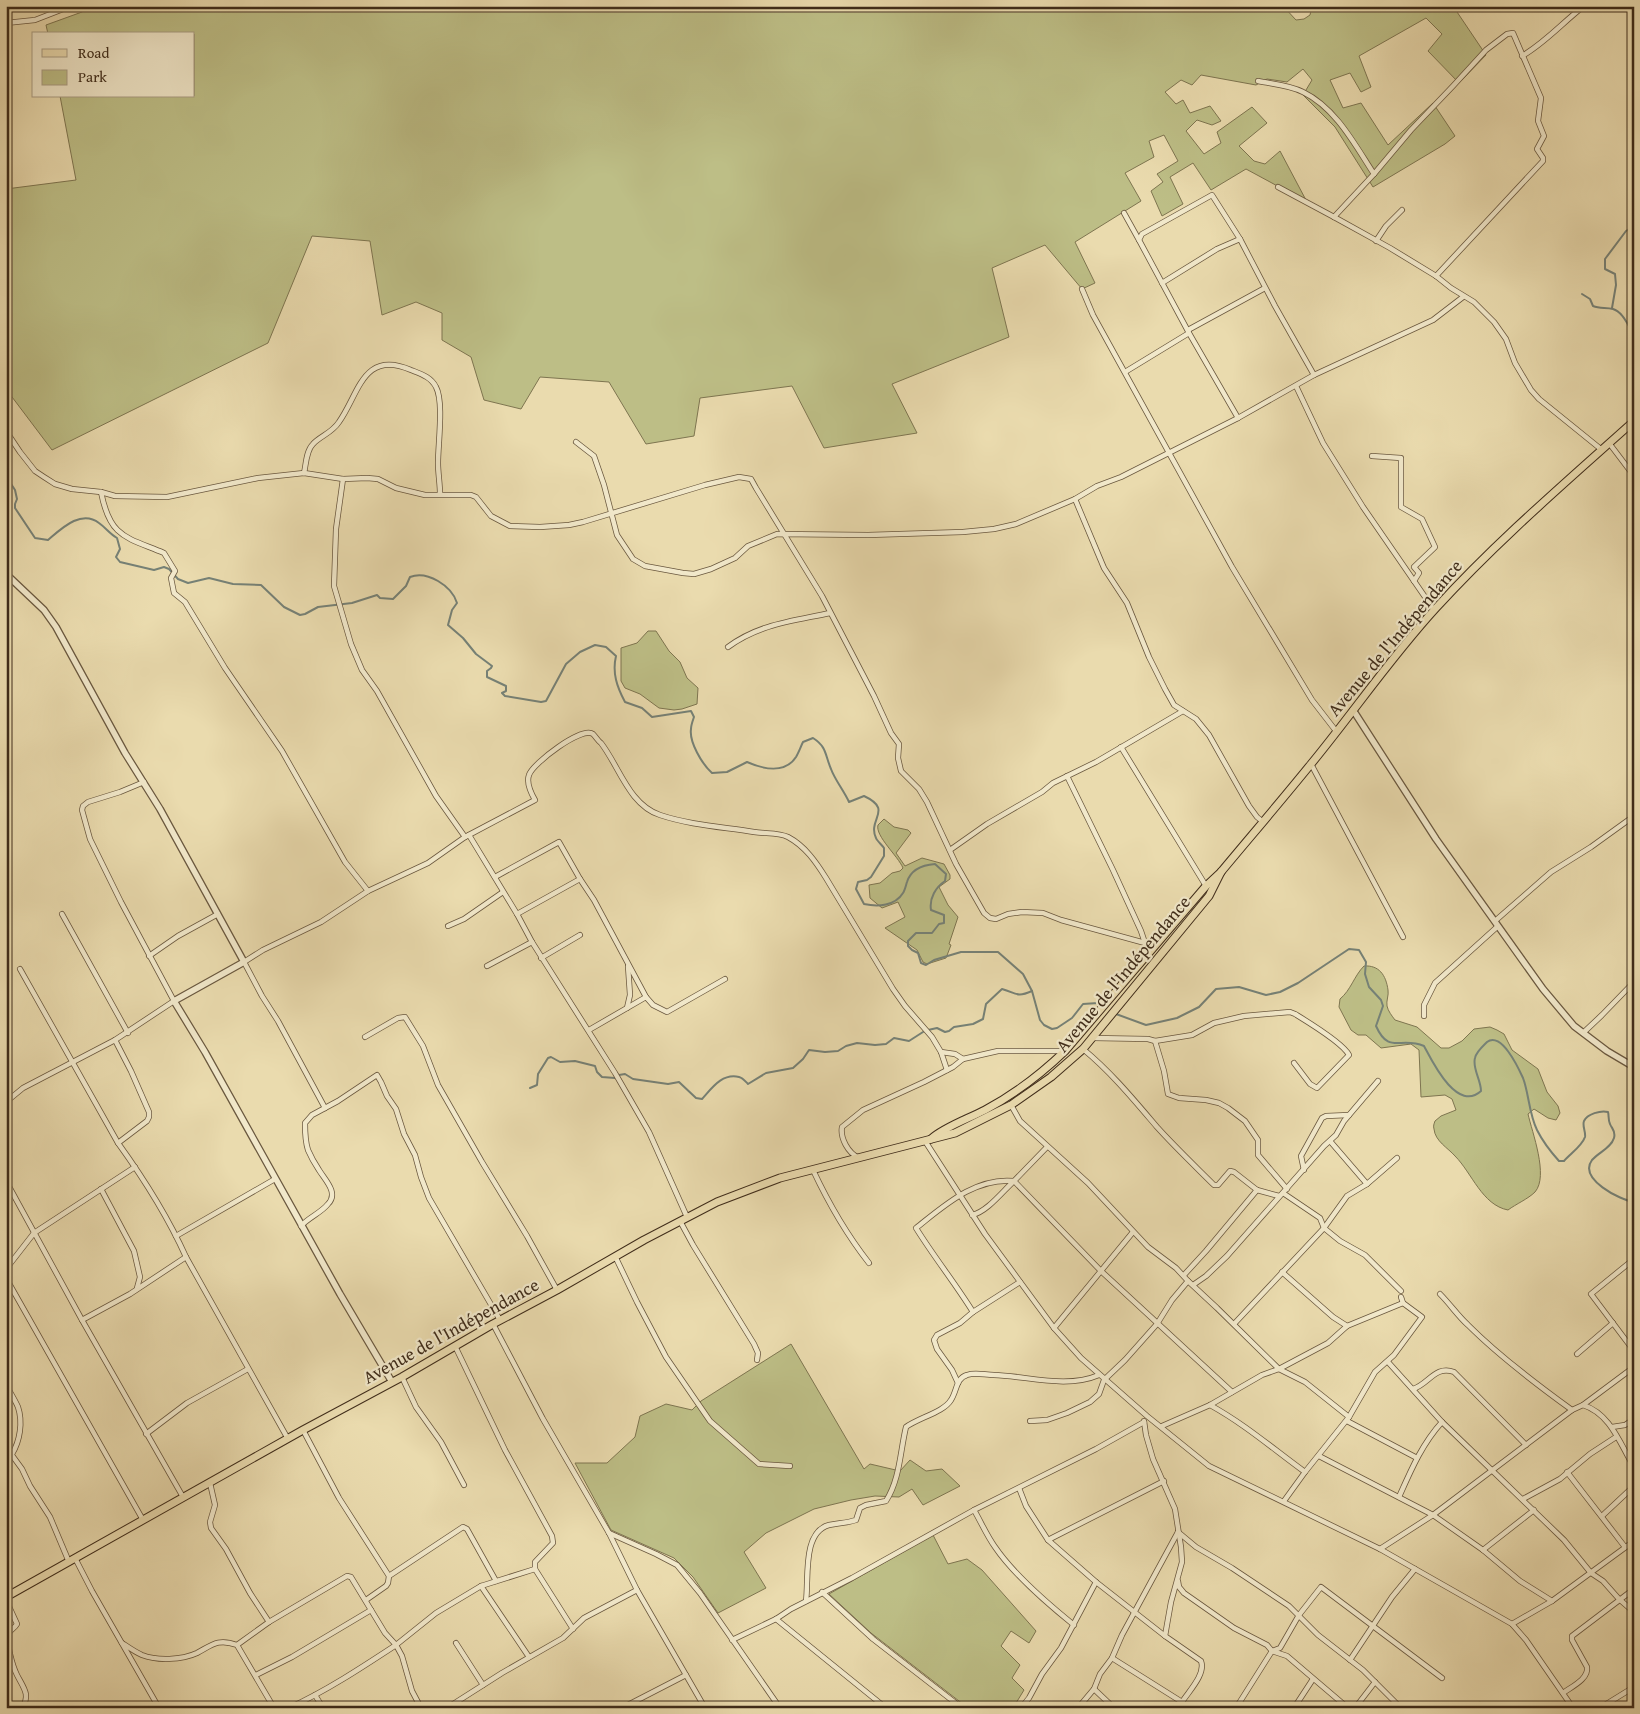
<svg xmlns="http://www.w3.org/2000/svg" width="1640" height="1714" font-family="'Gentium Book Plus',serif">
	<rect width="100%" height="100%" fill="#eadbae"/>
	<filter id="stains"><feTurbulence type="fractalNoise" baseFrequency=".004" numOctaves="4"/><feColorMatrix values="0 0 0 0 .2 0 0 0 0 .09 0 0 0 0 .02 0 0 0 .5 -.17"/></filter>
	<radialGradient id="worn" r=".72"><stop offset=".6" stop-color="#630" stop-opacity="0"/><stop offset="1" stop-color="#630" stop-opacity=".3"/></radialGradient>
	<g fill="#bdbe86" stroke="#7e7550">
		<polygon points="90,6 1283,6 1296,20 1304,19 1310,15 1312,6 1453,6 1486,55 1459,83 1428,51 1442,34 1426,18 1359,56 1371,87 1361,92 1350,73 1330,80 1343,108 1361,103 1388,145 1433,103 1455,136 1445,144 1373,187 1335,127 1303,95 1312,80 1303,69 1287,82 1267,79 1256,85 1201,75 1192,85 1181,80 1165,92 1176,104 1183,100 1190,113 1210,106 1221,121 1212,125 1197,120 1186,131 1204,154 1221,143 1217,132 1252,107 1267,123 1239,146 1254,161 1265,164 1280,151 1307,202 1246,169 1211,190 1193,163 1170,177 1183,204 1162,216 1151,191 1163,182 1157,174 1178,161 1164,135 1149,141 1154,157 1125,173 1141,201 1075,242 1095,283 1082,289 1045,245 992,268 1009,337 892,384 917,433 824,448 792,386 700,398 694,436 646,444 609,382 540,377 521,409 484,400 471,357 442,340 442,313 416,302 382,315 370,241 312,236 268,343 52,450 6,389 6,189 76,180 60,96 194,96 194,34 48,34 46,25 82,12"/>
		<polygon points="648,631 656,631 669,651 680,662 687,678 698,688 697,704 682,709 674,710 659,708 640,694 625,688 621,681 621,648 637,643"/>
		<path d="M 884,819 L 894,827 L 908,830 L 911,833 L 896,853 L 905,866 L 922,858 L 944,864 L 950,875 L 950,879 L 939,887 L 948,905 L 958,917 L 949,944 L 951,945 L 946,958 L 927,964 L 923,962 L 917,950 L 885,928 L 905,917 L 898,902 L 882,908 L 870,898 L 869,885 L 880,883 L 892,873 L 900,871 L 903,868 C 898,856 875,836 878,825 Z"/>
		<path d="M 1364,966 C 1379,965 1386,975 1388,990 C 1389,995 1386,1001 1387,1006 C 1388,1011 1392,1016 1395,1020 L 1417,1027 L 1441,1048 L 1449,1048 L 1462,1041 L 1474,1029 L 1490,1027 L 1497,1030 L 1504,1034 L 1512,1050 L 1538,1069 L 1547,1092 L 1558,1106 L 1560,1113 L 1556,1120 L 1548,1118 L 1534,1109 L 1528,1114 C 1532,1132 1549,1176 1535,1192 C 1528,1199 1516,1204 1508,1210 C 1482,1205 1472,1173 1455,1156 C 1448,1148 1435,1141 1434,1129 C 1433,1126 1434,1124 1435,1121 L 1441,1116 L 1456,1110 L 1452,1099 L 1445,1095 L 1421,1097 L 1419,1050 L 1411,1044 L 1381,1048 L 1366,1035 L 1358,1035 L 1351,1030 L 1339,1007 L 1340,999 C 1351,990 1354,976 1364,966 Z"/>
		<polygon points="791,1344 864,1469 870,1464 900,1471 910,1460 926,1471 942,1469 960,1486 923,1505 912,1489 899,1497 875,1496 851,1500 814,1509 766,1533 744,1552 766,1588 718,1613 693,1577 674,1558 611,1530 575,1463 607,1463 635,1437 640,1416 666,1404 692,1410 701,1401"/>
		<polygon points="933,1535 948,1564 967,1559 982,1570 1036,1631 1029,1643 1011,1631 1001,1646 1020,1665 1012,1678 1024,1690 1013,1708 968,1708 871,1633 829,1594"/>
	</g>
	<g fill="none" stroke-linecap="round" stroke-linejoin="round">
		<g stroke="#768176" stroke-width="2">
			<path d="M 1582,294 L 1590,299 L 1593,306 C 1600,309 1606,307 1613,309 C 1623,312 1628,326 1634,334"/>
			<polyline points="1612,308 1616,285 1615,274 1605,269 1605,259 1626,231 1634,226"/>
			<path d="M 6,476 L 15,490 L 17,499 L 15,504 L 15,508 L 35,538 L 48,540 C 61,529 81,509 99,523 C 106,528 110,534 117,538 L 120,549 L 116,557 L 120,562 L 154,570 L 164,567 L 169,569 L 178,579 L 188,583 L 209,578 L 233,584 L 261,585 L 284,607 L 300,615 L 305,614 L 318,607 L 352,603 L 377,595 L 380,598 L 393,599 L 406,586 L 410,577 C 427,570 452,586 457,603 L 452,610 L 448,625 L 463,638 L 476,654 L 492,666 L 491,668 L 487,671 L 487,677 L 506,686 L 506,691 L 502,693 L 505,696 L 541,702 L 546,701 L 566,664 L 580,652 L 595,645 L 606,647 L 616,656 C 612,673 617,687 625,702 L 642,708 L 652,717 L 691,711 L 694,717 C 693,720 691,725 691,729 C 689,742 702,764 712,773 L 727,772 L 747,762 C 763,769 785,774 796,757 C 799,752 801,746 803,742 L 813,738 C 827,747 825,755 831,769 C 835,780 844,791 849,802 L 864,796 C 894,810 867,819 876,838 C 877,841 882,845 884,848 L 884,856 L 871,877 L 867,880 L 858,882 L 856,889 L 864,904 C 878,907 895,906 903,893 C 905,890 906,885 907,882 C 911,869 922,865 935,864 L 946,874 L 945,881 C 936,887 929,898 931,910 L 944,915 L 944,923 L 939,924 L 932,933 L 916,933 L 908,941 L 908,946 L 912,950 L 918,953 L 921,963 L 926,965 L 934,960 L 961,952 L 998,952 L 1023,974 L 1032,991 L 1040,1020 L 1044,1025 L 1052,1029 L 1057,1028 L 1072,1018 L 1083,1004 L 1098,1003 L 1101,1005"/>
			<path d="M 1116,1014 L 1146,1025 L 1177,1018 L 1199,1007 L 1216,989 L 1239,987 L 1266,995 L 1280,992 L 1298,983 L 1349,949 L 1359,950 L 1366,962 L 1365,974 L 1369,987 L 1381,1000 L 1383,1006 L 1376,1026 C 1389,1055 1400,1036 1424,1046 C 1432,1061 1457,1113 1481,1091 C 1481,1080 1472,1068 1475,1058 C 1476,1052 1483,1046 1487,1042 C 1501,1031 1518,1067 1523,1078 C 1529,1094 1529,1114 1537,1130 C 1543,1142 1550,1151 1559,1161 L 1564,1161 C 1570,1154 1582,1146 1585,1137 C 1586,1132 1582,1126 1584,1121 C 1587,1114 1601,1110 1608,1112 C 1609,1115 1608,1120 1610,1124 C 1612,1129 1616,1131 1614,1138 C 1611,1148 1599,1152 1592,1160 C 1578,1179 1620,1200 1634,1202"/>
			<path d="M 928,1030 L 937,1028 L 945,1032 L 949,1031 L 954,1027 L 973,1024 L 983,1019 L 986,1004 L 1002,989 C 1017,993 1016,998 1032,991"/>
			<path d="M 619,1075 L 625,1074 L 633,1079 L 668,1084 L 679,1082 L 696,1098 L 702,1099 C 712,1088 722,1073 739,1077 C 743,1078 745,1081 748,1084 L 766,1073 L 793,1068 L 803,1059 L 809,1050 L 825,1052 L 838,1051 L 846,1046 L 857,1043 L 875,1045 L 886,1044 L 894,1038 L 909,1041 L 923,1032"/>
			<polyline points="530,1088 537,1085 538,1074 548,1058 551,1057 560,1062 575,1061 595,1066 597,1072 602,1077 615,1078"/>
		</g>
		<g stroke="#6a583f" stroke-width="6">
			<g id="minor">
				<polyline points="6,23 35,20 71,6"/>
				<path d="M 1522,56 C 1545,43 1563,22 1584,6"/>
				<path d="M 1258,81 C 1272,84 1290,85 1303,92 C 1336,108 1355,145 1374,174"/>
				<polyline points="1278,187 1334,217 1390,248 1436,276 1451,288 1474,302 1494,322 1506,339 1515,363 1531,390 1539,399 1602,450"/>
				<polyline points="1124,213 1139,240"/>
				<polyline points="1334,217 1374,174 1411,130 1453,86 1486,50 1507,34 1513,33 1541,98 1538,121 1544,136 1537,149 1543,158 1543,161 1436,276"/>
				<polyline points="1376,241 1386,226 1402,210"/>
				<polyline points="1162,283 1217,249 1240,239 1275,306 1314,375"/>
				<polyline points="1082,289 1093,315 1232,567 1312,700 1336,731"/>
				<polyline points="1188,330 1265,288"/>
				<polyline points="1125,372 1189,333"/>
				<polyline points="1296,386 1323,443 1363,507 1434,610"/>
				<polyline points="1238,418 1189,333 1139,240 1142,234 1212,195 1240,239"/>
				<polyline points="6,431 20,452 35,471 44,477 55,484 72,489 101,492 115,496 167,497 258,478 304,473 343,479 367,478 378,479 396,488 425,495 471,495 476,497 491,516 510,526 540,527 569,525 583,522 705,485 739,477 751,479 756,488 822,596 874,696 891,733 899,744 898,758 901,771 919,789 927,802 956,864 984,913 990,918 996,919 1008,914 1022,912 1043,913 1061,920 1145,943"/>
				<polyline points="576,442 594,456 604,485 617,535 633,559 645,566 683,573 694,574 711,569 735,558 748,546 777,534 868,535 963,532 994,529 1016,524 1075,499 1097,486 1121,477 1238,418 1314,375 1433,320 1463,297"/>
				<polyline points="1609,443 1634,476"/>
				<polyline points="1372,456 1401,458 1401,507 1422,519 1435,547 1414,567 1419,573 1414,581"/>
				<path d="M 304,473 C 306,465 306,451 313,444 C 320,436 332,433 339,422 C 359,394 363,349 411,370 C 421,374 431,377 436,387 C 444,402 438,444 438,463 C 438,473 440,484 440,494"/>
				<polyline points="343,479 336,529 334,586 351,644 362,670 377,691 436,796 465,837"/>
				<path d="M 101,492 C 110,538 126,537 164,553 L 175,571 L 171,578 L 174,593 L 185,602 L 225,668 L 282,751 L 345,862 L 368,891"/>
				<polyline points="1075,499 1104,568 1127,603 1149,657 1165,689 1174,705 1196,719 1209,735 1249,806 1257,817 1262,821"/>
				<path d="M 728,647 C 759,624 793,621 830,613"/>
				<polyline points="1121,747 1206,886"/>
				<polyline points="1311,764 1403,937"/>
				<polyline points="1067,776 1113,870 1141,931 1145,943 1152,949"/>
				<polyline points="469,835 517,914 532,942 615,1073 649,1132 687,1217"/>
				<polyline points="950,850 987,824 1042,792 1053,783 1096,762 1183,711"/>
				<polyline points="495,877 559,842 580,879 517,914"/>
				<polyline points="580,879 594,900 646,997"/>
				<polyline points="62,914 128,1033"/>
				<polyline points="1495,921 1551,872 1591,847 1634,816"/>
				<polyline points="448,926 464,919 503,892"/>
				<polyline points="149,956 178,936 218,914"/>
				<polyline points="541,958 580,935"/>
				<polyline points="487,966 532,942"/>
				<path d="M 20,969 L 118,1143 C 144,1179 168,1217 186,1257 L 288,1439"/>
				<polyline points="627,1008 630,995 628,966"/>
				<polyline points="1424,1016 1424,1005 1435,983 1497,927"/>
				<polyline points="589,1030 646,997 653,1005 667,1012 725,979"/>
				<polyline points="1583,1033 1602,1015 1634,982"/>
				<polyline points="365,1037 398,1018 405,1017 423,1046 438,1085 482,1162 527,1236 557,1290"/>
				<path d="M 1093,1038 L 1148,1039 L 1155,1041 L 1192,1035 L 1214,1023 L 1244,1016 L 1290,1012 L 1295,1014 C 1308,1022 1343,1043 1349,1055 L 1317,1088 L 1310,1084 L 1294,1063"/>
				<polyline points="115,1040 131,1071 149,1112 149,1117 147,1121 118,1143"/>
				<polyline points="1155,1041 1164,1071 1168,1094 1179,1098 1206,1100 1219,1103 1228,1108 1245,1121 1258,1140 1258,1155 1287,1189"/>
				<path d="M 1083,1049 C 1111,1072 1134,1100 1157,1127 C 1175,1147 1195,1166 1214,1185 L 1218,1185 L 1230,1171 L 1234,1172 L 1257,1190 L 1279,1196"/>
				<polyline points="941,1052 955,1054 963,1059"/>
				<polyline points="6,1102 23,1088 115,1040 174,1001 121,902 90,839 82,810 83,806 88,802 120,792 144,782"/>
				<polyline points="1011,1105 1020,1121 1088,1183 1148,1247 1176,1268 1188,1281 1217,1308 1279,1369 1305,1382 1349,1417"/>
				<path d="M 325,1108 L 278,1021 L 262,996 L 244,962 L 263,950 L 321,922 L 368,891 L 428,863 L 465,837 L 535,800 C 531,793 526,783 529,775 C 533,763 582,726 593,734 C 596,737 598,741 601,743 C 619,766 629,805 660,815 C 690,825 723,827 754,832 C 765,834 778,832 788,837 C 805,846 816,862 826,878 L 893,989 L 905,1006 L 932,1037 L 941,1052 L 947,1070"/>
				<polyline points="925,1141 985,1234 1054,1328 1081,1358 1147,1416 1209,1466 1380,1549 1512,1624 1526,1640 1573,1708"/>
				<polyline points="1330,1141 1367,1184"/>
				<path d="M 859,1158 C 848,1153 840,1138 842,1127 L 863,1110 L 924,1082 L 953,1067 L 963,1059 L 998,1051 L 1065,1051"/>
				<path d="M 813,1170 C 828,1202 847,1235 869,1263"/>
				<polyline points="1304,1170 1301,1156 1322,1118 1326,1116 1349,1115"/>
				<polyline points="6,1181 82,1320 183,1497"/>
				<polyline points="101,1189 134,1251 140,1277 137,1288"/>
				<polyline points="1283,1193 1320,1218 1324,1228 1340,1241 1365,1255 1401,1291"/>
				<path d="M 972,1215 C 987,1212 1003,1191 1014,1181 L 1101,1271 L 1232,1392"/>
				<polyline points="680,1221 693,1245 754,1344 758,1353 757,1360"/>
				<path d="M 301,1226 C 309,1217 321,1213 328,1204 C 339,1193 325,1180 319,1170 C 315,1164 311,1157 308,1150 C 305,1141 305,1133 305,1123 L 312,1115 L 338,1101 L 377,1075 L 381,1082 L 387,1096 L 396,1109 L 404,1134 L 415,1155 L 421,1177 L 429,1198 L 500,1320"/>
				<polyline points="176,1236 275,1179"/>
				<polyline points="615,1256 637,1302 666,1357 710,1421 759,1464 790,1466"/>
				<polyline points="1634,1259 1591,1294 1634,1351"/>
				<polyline points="6,1269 34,1233 135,1167"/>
				<polyline points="1282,1272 1333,1317 1347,1326"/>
				<polyline points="1184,1275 1206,1251 1257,1190"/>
				<polyline points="6,1278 143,1520"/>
				<polyline points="1193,1285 1206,1276 1227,1256 1324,1146 1336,1135 1344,1121 1378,1081"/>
				<path d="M 1440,1294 C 1450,1304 1458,1316 1468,1325 C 1500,1357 1536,1384 1572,1410"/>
				<path d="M 973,1312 C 955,1283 934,1257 916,1228 C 944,1206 975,1177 1014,1181 L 1047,1147"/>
				<polyline points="82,1320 130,1294 186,1257"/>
				<polyline points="493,1324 543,1419 609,1533 637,1590 705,1708"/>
				<polyline points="1234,1324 1324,1228 1347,1196 1367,1184 1397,1158"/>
				<polyline points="1054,1328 1133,1232"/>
				<polyline points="455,1346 505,1450 552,1536 553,1543 535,1562 535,1569 573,1629"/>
				<polyline points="1577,1354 1613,1323"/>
				<polyline points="1388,1362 1442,1422 1564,1540 1591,1573 1603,1581 1619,1599 1634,1612"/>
				<polyline points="402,1377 416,1407 441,1442 464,1485"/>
				<polyline points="958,1383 952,1370 937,1349 934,1340 937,1335 960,1323 973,1312 1020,1282"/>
				<path d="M 6,1385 C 10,1392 15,1400 18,1407 C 23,1422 20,1441 12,1454 L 6,1453"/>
				<path d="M 1413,1389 C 1429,1384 1435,1365 1454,1372 L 1526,1445"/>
				<path d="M 1210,1405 C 1246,1425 1272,1448 1305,1472"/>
				<path d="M 1583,1405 C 1611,1414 1620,1444 1634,1467"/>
				<polyline points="1030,1421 1047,1420 1067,1413 1090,1402 1099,1394 1104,1380 1125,1360 1157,1324 1172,1300 1188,1281"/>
				<path d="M 1144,1421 L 1146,1435 L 1153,1459 L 1175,1509 L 1181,1547 L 1182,1562 L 1171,1602 L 1165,1636 L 1201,1661 C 1206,1674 1189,1691 1182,1702 L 1188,1708"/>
				<polyline points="1347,1421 1417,1458"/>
				<polyline points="1162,1426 1210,1405 1262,1375 1279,1369 1328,1343 1347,1326 1403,1303"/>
				<polyline points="1612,1427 1625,1425 1634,1419"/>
				<polyline points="303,1430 339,1498 389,1576 388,1583 386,1586 366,1600"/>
				<polyline points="146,1434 187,1403 248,1369"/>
				<polyline points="6,1447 22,1469 30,1486 50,1517 69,1562"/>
				<polyline points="1319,1456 1433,1515 1483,1550 1520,1581 1552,1601"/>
				<polyline points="1567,1472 1625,1547"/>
				<polyline points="1164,1481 1048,1540 1096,1582 1165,1636"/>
				<polyline points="210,1483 215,1505 210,1522 211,1528 226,1549 250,1593 269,1622"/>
				<polyline points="1019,1488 1026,1506 1048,1540"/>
				<path d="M 1399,1497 C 1411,1470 1422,1444 1442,1422"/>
				<polyline points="1523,1499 1560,1479 1590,1454 1616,1437"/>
				<polyline points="1284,1501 1305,1472 1349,1417 1375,1372 1394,1355 1422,1317 1403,1303 1401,1297"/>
				<path d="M 974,1510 C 981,1522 987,1536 995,1547 C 1014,1575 1048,1604 1074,1625"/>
				<polyline points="1602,1516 1634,1486"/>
				<polyline points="1178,1532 1196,1547 1232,1568 1289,1606 1318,1635 1363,1670 1401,1708"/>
				<polyline points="609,1533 656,1554 677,1565 700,1593 780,1708"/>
				<polyline points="1380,1549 1433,1515 1572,1410 1583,1405 1634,1367"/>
				<polyline points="1483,1550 1534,1510"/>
				<polyline points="75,1558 92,1591 159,1708"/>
				<polyline points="389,1576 463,1527 467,1529 496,1581"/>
				<polyline points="1178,1581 1179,1587 1184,1593 1234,1628 1267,1645 1272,1651 1287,1656 1348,1708"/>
				<polyline points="481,1586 529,1657"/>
				<polyline points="822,1592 873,1639 962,1708"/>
				<path d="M 6,1600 L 17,1624 C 15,1628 11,1629 9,1633 C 5,1641 13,1667 17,1675 C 23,1687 31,1695 22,1708"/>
				<path d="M 806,1601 C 809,1579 802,1532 829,1525 C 838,1523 847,1523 856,1520 L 860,1508 L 866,1505 L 886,1501 C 900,1479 900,1452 906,1427 C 918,1418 944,1412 951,1400 C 957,1391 956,1378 967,1375 C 975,1372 985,1375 994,1375 C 1028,1376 1066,1389 1099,1375"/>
				<polyline points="776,1619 886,1708"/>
				<polyline points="1512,1624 1552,1601 1634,1541"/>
				<polyline points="732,1640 776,1619 791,1609 852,1578 974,1510 1096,1449 1144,1422"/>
				<path d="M 122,1643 C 128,1647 135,1652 142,1655 C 157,1661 182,1660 197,1653 C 212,1645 218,1638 237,1645 L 274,1708"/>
				<polyline points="456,1643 483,1685"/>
				<polyline points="237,1645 269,1622 347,1576 351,1577 385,1633 396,1645 436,1613 481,1586 535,1569"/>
				<polyline points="1112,1658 1182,1702"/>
				<polyline points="1350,1660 1392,1597 1415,1569"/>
				<polyline points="256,1675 292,1657 371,1610"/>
				<polyline points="1094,1689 1114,1708"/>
				<path d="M 1563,1693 C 1571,1687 1589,1679 1587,1667 L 1572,1640 L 1572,1636 L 1634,1589"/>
				<polyline points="315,1695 323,1708"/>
				<path d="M 289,1708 C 326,1691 361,1668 396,1645 L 402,1656 L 412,1691 L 421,1708"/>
				<polyline points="447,1708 502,1673 563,1638 584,1618 637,1590"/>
				<polyline points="622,1708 686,1675"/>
				<polyline points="1021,1708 1029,1698 1042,1674 1061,1648 1096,1582"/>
				<polyline points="1078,1708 1094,1689 1100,1674 1112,1658 1122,1635 1178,1532"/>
				<polyline points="1236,1708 1272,1651 1280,1648 1299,1615 1321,1587 1442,1678"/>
				<polyline points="1294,1708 1313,1679"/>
				<polyline points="1355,1708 1375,1682"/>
				<polyline points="1478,1708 1480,1705"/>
				<polyline points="1600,1708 1634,1687"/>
			</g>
		</g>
		<g stroke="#6a583f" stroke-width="8">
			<g id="tertiary">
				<polyline points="6,574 44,610 56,627 125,753 160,809 244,962 174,1001 205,1052 340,1294 392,1382"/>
				<polyline points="1353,710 1436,839 1543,989 1574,1026 1607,1051 1634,1067"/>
			</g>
		</g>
		<g stroke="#3f2c1a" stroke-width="9">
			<g id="primary">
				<path d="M 931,1139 C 944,1127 968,1119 985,1110 C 1015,1094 1041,1074 1065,1051 L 1206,886 L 1221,872 C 1251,836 1281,801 1311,764 C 1353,713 1391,657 1436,608 C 1497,541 1566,482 1634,421"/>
				<polyline points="6,1597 303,1430 402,1377 493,1324 557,1290 644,1240 717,1202 780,1178 955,1133 1011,1105 1051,1077 1083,1049 1209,896 1221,872"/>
			</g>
		</g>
		<use href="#minor" stroke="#f1e8ca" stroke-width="4.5"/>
		<use href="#tertiary" stroke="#f1e8ca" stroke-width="5.5"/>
		<use href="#primary" stroke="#eadbae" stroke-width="7"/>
	</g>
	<g text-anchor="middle" stroke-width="4.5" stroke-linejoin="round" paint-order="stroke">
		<g font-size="18" fill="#3f2c1a" stroke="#f1e8ca">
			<text transform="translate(1395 638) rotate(-50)" y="6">Avenue de l'Indépendance</text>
			<text transform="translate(1123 974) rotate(-50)" y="6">Avenue de l'Indépendance</text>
			<text transform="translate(451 1331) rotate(-29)" y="6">Avenue de l'Indépendance</text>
		</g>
	</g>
	<rect width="1640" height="1714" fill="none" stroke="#eadbae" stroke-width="25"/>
	<rect x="8" y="8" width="1625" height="1699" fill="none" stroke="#3f2c1a" stroke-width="2.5"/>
	<rect x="12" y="12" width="1615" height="1689" fill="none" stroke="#3f2c1a"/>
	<rect x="32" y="32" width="162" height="65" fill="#f1e8ca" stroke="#aa9d84"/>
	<rect x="42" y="49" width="25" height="8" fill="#eadbae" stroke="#aa9d84"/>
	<text x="78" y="58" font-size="15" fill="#3f2c1a">Road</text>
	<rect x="42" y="70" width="25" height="15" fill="#bdbe86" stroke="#aa9d84"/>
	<text x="78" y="82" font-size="15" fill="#3f2c1a">Park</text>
	<rect width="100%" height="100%" filter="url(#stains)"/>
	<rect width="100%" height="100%" fill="url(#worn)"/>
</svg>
